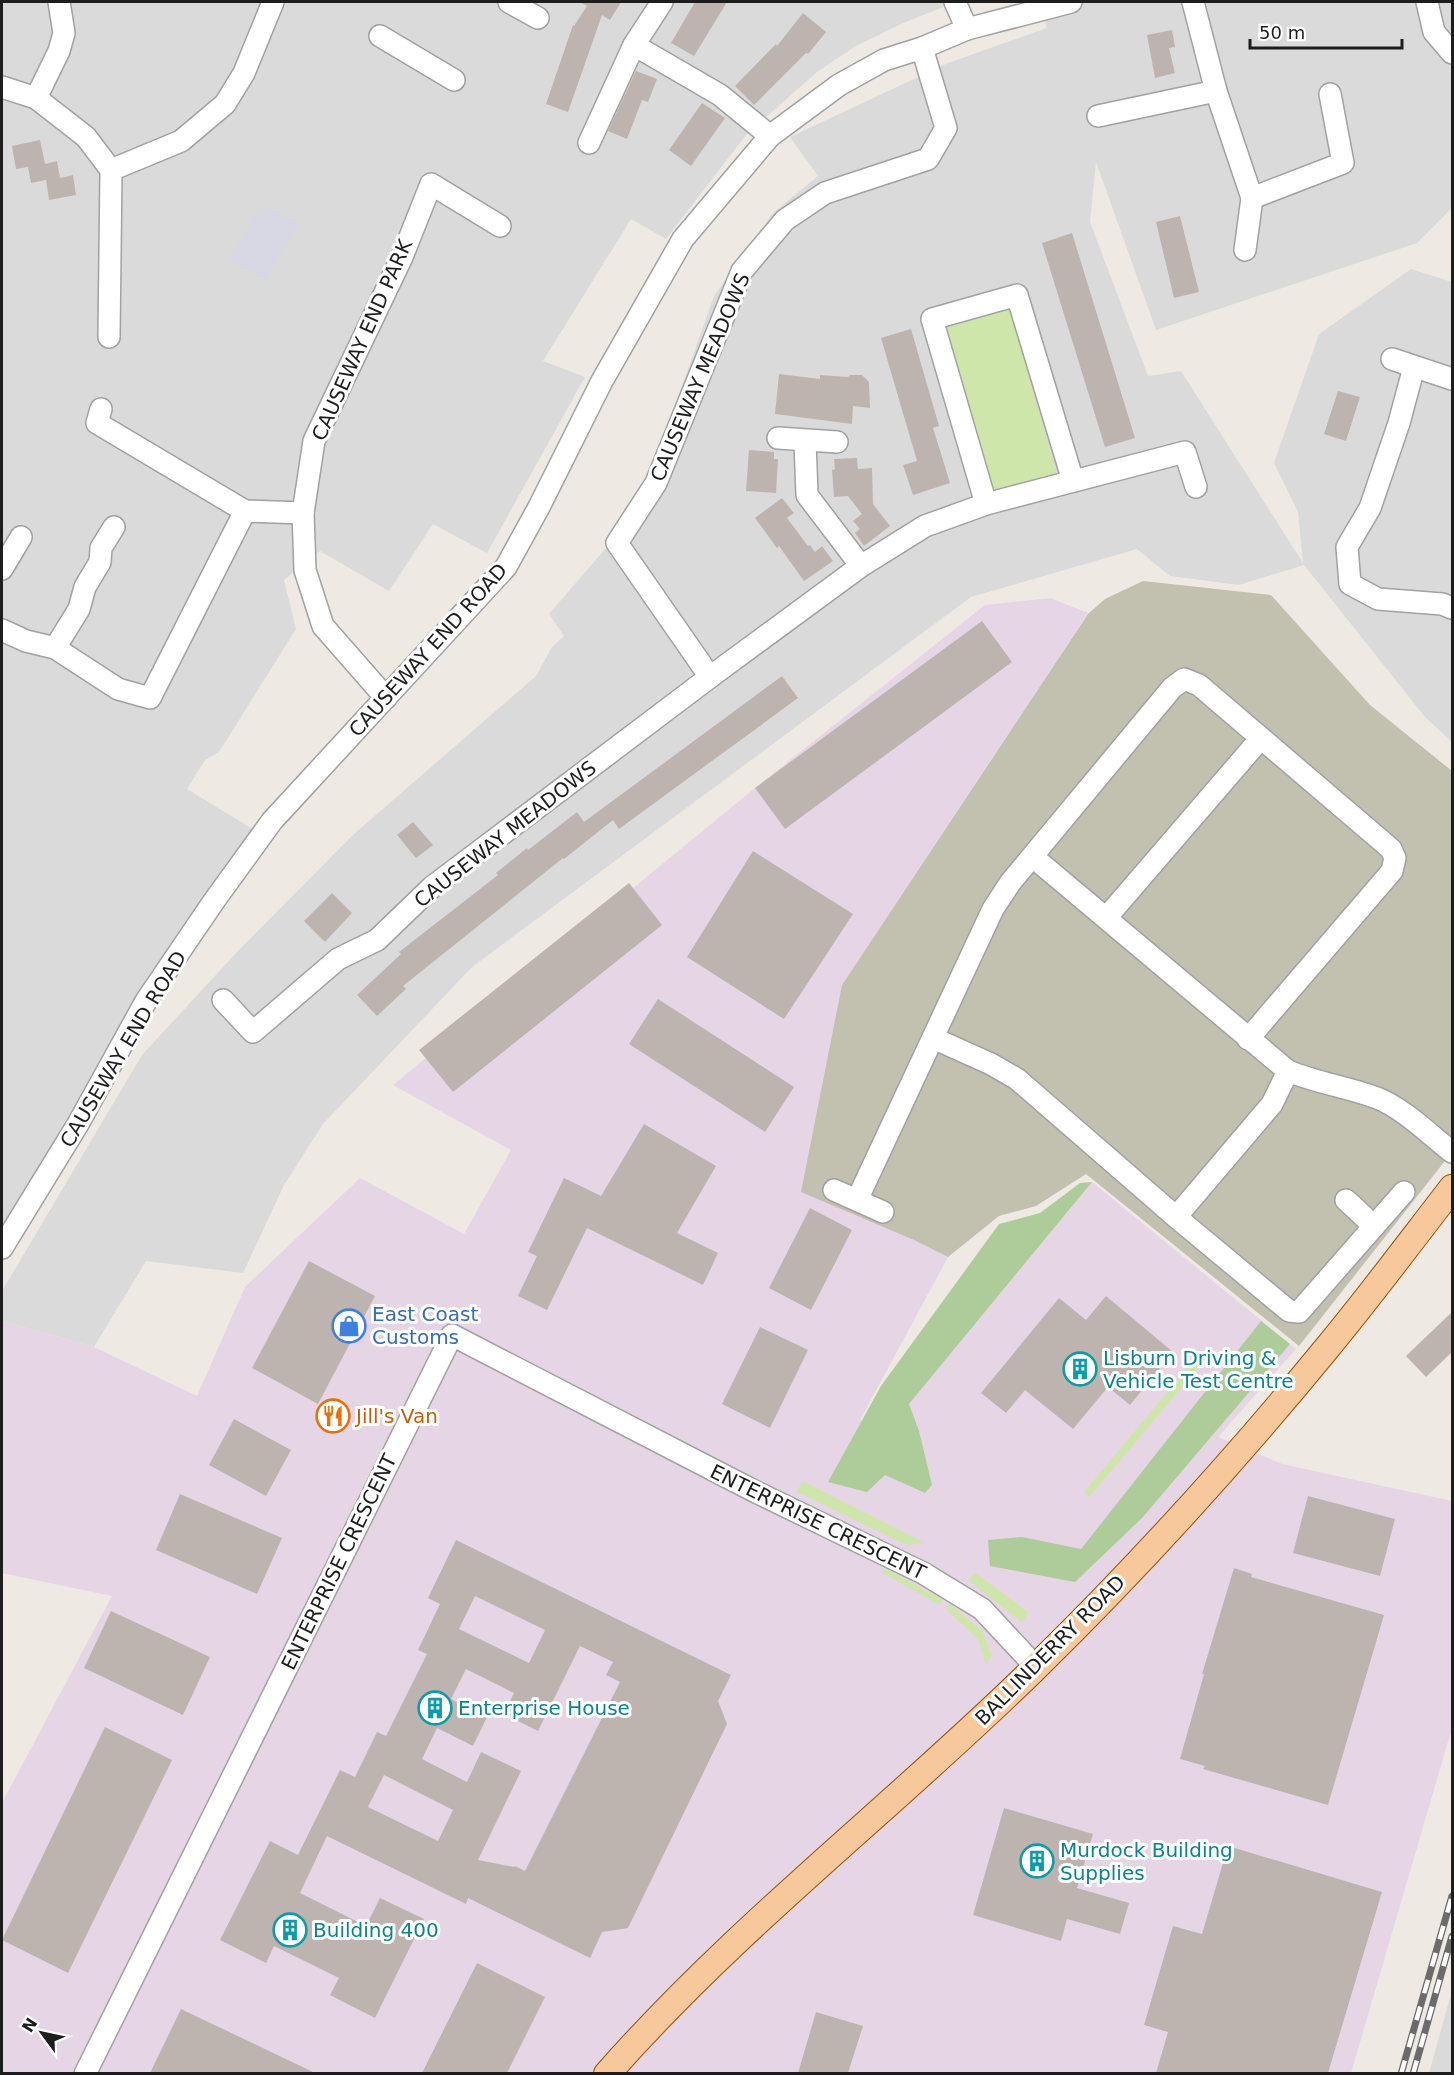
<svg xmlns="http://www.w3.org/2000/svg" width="1454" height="2075" font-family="'DejaVu Sans',sans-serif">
	<rect width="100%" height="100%" fill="#eee9e3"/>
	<g fill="#dbdada">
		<polygon points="2,2 956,2 901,24 856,46 817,72 746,135 666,239 631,219 543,361 585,377 487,553 433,524 389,591 320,551 284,580 296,629 219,752 205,760 187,789 261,834 2,1232"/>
		<polygon points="1039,2 1452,2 1452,208 1417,243 1156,330 1096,162 1090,222 1148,376 1181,371 1303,563 1298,512 1274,463 1319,334 1411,269 1452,282 1452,742 1425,717 1304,565 1239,585 1170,576 1137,549 971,597 472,967 323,1124 284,1185 243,1273 146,1261 94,1347 2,1321 2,1291 142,1055 237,952 354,834 536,676 552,647 564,636 549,614 606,548 655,462 714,296 773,213 818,176 790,137 948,63 1047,28"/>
		<polygon points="1452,1991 1452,2073 1429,2073"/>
	</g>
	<polygon fill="#e6d5e5" points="1050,598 1088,613 842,985 914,1240 948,1257 860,1420 885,1433 1092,1182 1296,1349 1218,1437 1282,1464 1452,1501 1452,1728 1351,2073 2,2073 2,1803 112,1596 2,1573 2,1321 94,1347 197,1396 245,1287 360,1178 464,1234 511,1150 393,1085 755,788 985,605"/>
	<polygon fill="#c2c0af" points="1143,581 1271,595 1370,705 1452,771 1452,1152 1299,1346 1086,1174 1036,1206 999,1216 948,1257 914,1240 801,1192 842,985 1088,614 1105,599"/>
	<g fill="#cee6aa">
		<polygon points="1009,307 1057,474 994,492 946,325"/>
		<polygon points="1199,1354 1203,1356 1204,1361 1089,1497 1084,1492"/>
		<polygon points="802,1481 925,1543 907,1545 797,1492"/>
		<polygon points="886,1569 943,1600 939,1605 881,1572"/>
		<polygon points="975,1573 1029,1613 1021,1622 968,1580"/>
		<polygon points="949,1604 983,1631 991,1656 986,1664 978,1639 947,1610"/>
	</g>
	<g fill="#adcc99">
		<polygon points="1092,1182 909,1404 919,1431 932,1485 925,1493 885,1475 867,1492 828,1482 881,1386 999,1224 1040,1213 1080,1183"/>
		<polygon points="1261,1321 1290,1344 1142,1518 1075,1582 990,1566 988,1540 1022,1537 1081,1549"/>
	</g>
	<polygon fill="#d7d8e3" points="262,204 298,225 265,281 229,259"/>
	<g fill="#beb4af" fill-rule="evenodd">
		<polygon points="580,2 621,2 610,20 602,15 568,112 546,104 573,25 574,26 587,6"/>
		<polygon points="695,2 727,2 694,56 671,43"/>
		<polygon points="803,13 826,32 808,54 806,53 754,105 735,86 776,44 777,46"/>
		<polygon points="1172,30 1175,47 1169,48 1175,73 1155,78 1147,35"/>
		<polygon points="636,71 657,79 648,102 642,100 627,139 608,131"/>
		<polygon points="702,103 725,118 691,166 669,150"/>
		<polygon points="40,140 45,164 57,161 60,178 73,175 76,195 49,200 46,180 31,183 28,167 16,169 12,146"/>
		<polygon points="1180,216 1199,292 1174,298 1156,222"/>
		<polygon points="1072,233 1135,438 1105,447 1042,243"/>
		<polygon points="911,329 939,426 933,428 950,483 913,495 903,465 917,461 881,338"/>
		<polygon points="779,374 820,379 820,375 848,377 850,375 862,375 869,382 870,408 853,406 852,424 775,414"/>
		<polygon points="1338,391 1360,397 1346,441 1324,434"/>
		<polygon points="749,450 774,452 774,459 778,459 776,493 746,491"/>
		<polygon points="857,458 858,469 872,468 873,504 890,526 864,546 855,533 860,529 853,521 862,514 848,496 834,497 832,470 835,469 834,459"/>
		<polygon points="782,498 794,513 787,518 808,546 810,545 815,552 822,546 833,561 804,581 779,546 777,548 755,518"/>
		<polygon points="982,621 1012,662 785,829 755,788"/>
		<polygon points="782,676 798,698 619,829 613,820 564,859 563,858 403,986 406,989 377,1016 357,995 401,954 399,952 498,875 496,873 527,848 528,850 577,812 584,822"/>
		<polygon points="413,822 433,845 416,858 397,835"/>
		<polygon points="753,851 853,914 784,1019 687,957"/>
		<polygon points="629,883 662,925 453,1092 419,1050"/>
		<polygon points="332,893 352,913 325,942 304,921"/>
		<polygon points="658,999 794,1087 765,1132 629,1044"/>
		<polygon points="644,1124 716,1166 677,1233 718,1253 703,1285 587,1228 547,1310 518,1296 537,1256 528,1252 564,1178 601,1196"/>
		<polygon points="810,1208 852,1230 811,1310 769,1288"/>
		<polygon points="309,1261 375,1296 318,1404 252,1368"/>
		<polygon points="1106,1296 1173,1352 1130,1405 1108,1387 1073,1429 1025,1390 1006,1413 981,1393 1059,1298 1086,1320"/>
		<polygon points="1452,1312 1452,1352 1426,1377 1406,1356"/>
		<polygon points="760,1327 808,1350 770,1428 722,1404"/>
		<polygon points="234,1419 291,1450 266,1496 209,1465"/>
		<polygon points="180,1494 282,1538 257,1594 156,1550"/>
		<polygon points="1308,1496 1395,1519 1380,1576 1293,1553"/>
		<path d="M 456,1540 L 731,1675 L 718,1701 L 727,1724 L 628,1928 L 602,1932 L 590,1958 L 468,1898 L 466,1904 L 327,1836 L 300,1893 L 366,1926 L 380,1898 L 424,1919 L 375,2018 L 330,1995 L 339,1978 L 274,1946 L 266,1963 L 220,1940 L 270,1841 L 298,1855 L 340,1770 L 355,1777 L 377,1732 L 386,1736 L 427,1654 L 418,1650 L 440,1604 L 428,1598 ZM 475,1596 L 545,1630 L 529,1663 L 459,1629 ZM 580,1646 L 613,1662 L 606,1675 L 620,1682 L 525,1871 L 515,1866 L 514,1867 L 478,1860 L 521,1771 L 481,1752 L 467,1782 L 422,1759 L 437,1728 L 473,1746 L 487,1717 L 451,1699 L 466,1669 L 514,1693 L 504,1714 L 538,1731 ZM 384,1775 L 453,1810 L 438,1841 L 368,1807 Z"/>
		<polygon points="1234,1568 1252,1574 1251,1577 1384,1615 1328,1805 1203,1769 1205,1766 1180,1759 1204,1674 1202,1674"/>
		<polygon points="111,1611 210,1657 183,1715 84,1668"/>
		<polygon points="105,1727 172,1760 68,1973 2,1940"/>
		<polygon points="1004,1808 1093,1834 1077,1888 1129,1903 1120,1934 1067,1919 1061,1941 973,1915"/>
		<polygon points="1228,1846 1382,1892 1328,2073 1156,2073 1168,2032 1144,2025 1173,1926 1202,1934"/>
		<polygon points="477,1963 545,1997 507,2073 422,2073"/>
		<polygon points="181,2009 315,2073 150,2073"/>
		<polygon points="816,2012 863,2026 848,2073 798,2073"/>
	</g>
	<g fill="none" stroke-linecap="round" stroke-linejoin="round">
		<g stroke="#a1a1a1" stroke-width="24">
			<g id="minor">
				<polyline points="509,2 538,18"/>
				<polyline points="955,2 967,29"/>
				<polyline points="1193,2 1216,91 1252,198 1245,250"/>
				<polyline points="1427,2 1434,32 1452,53"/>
				<polyline points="380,36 454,80"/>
				<polyline points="634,45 720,95 770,136"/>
				<polyline points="2,87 36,98 86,137 111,170 109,337"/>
				<polyline points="36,98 59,51 64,33 59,2"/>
				<polyline points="1098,116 1216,91"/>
				<polyline points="589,143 634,45 662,2"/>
				<polyline points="111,170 181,141 225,104 244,73 273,2"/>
				<polyline points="1252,198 1343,163 1330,94"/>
				<polyline points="1392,359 1452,379"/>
				<polyline points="1414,367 1399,423 1370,508 1347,547 1350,584 1378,599 1442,604 1452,608"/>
				<polyline points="101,409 97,423 245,511 303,513"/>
				<polyline points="778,438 837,442"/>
				<polyline points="805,441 807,495 861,566"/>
				<polyline points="986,504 932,319 1017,295 1073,481"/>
				<polyline points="2,569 21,537"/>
				<polyline points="2,630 26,641 55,648 118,689 150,698 245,511"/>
				<polyline points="55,648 79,609 85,587 100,562 101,548 114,527"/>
				<polyline points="710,677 617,543 656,483 742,271 785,220 825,193 928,159 946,128 922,48"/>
				<polyline points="386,698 323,626 305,570 303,513 314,441 402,257 431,184 500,226"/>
				<path d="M 1033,857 L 1288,1071 C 1317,1083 1348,1087 1377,1098 C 1403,1108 1430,1135 1452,1152"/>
				<polyline points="1106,918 1261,738"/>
				<polyline points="223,1000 253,1032 338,959 377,940 432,887 710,677 861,566 925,526 986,504 1185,452 1196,487"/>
				<polyline points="933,1038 991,1064 1017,1079 1176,1217 1289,1311 1299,1312 1404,1192"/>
				<polyline points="834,1190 883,1212"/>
				<polyline points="857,1200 993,909 1010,883 1172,688 1184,679 1199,685 1391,849 1395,858 1392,871 1248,1039"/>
				<polyline points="1346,1200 1374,1226"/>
				<polyline points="1176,1217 1272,1104 1288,1071"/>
				<polyline points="2,1248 78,1124 146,1001 214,901 272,821 506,567 539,507 602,381 683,239 770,136 839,85 884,60 922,48 967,29 1071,2"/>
				<polyline points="85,2074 452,1335 756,1492 923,1573 982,1609 1036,1667"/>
			</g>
		</g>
		<g stroke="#905405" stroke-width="28">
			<path id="major" d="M 607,2074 C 738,1925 896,1805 1036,1667 C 1139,1566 1236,1459 1327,1348 C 1370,1296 1411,1241 1452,1188"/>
		</g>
		<use href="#minor" stroke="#fff" stroke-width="21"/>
		<use href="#major" stroke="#f8c89d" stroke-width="26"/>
		<g stroke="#6b6b6b" stroke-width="7">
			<g id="rail">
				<polyline points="1401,2074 1452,1896"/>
				<polyline points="1413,2074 1452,1936"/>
			</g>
		</g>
		<use href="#rail" stroke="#fff" stroke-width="4.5" stroke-dasharray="14" stroke-linecap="butt"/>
	</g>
	<defs>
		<g id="shop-ring" transform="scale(1.725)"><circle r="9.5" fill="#fff" stroke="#3f7fe0" stroke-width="1.5"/><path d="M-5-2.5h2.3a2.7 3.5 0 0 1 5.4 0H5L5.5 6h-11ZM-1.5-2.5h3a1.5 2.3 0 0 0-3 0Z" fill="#3f7fe0"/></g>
		<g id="building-ring" transform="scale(1.725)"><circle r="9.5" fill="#fff" stroke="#0f9aa8" stroke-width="1.5"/><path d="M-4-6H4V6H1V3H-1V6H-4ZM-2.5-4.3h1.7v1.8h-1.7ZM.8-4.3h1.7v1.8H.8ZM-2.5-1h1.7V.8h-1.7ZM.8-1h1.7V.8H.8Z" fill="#0f9aa8"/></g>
		<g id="restaurant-ring" transform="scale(1.725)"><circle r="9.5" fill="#fff" stroke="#e8710a" stroke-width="1.5"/><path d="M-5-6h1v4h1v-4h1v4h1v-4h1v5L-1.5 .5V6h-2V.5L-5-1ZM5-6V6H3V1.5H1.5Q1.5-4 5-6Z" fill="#e8710a"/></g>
	</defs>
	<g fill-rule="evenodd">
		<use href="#shop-ring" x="349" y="1326"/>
		<use href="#building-ring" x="1080" y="1369"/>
		<use href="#restaurant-ring" x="333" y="1416"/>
		<use href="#building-ring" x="435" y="1708"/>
		<use href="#building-ring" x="1037" y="1861"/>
		<use href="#building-ring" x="290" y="1930"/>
	</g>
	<g text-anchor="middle" stroke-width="6" stroke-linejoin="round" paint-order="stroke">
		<g font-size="20" fill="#1d1d1d" stroke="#fff">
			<text transform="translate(362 340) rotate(-66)" y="7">CAUSEWAY END PARK</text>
			<text transform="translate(700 377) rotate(-67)" y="7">CAUSEWAY MEADOWS</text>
			<text transform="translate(428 650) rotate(-48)" y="7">CAUSEWAY END ROAD</text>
			<text transform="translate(505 834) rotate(-38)" y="7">CAUSEWAY MEADOWS</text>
			<text transform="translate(123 1049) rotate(-59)" y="7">CAUSEWAY END ROAD</text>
			<text transform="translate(818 1522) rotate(26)" y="7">ENTERPRISE CRESCENT</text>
			<text transform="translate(339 1562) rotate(-64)" y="7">ENTERPRISE CRESCENT</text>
			<text transform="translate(1050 1650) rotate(-45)" y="7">BALLINDERRY ROAD</text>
		</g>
		<g font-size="20" fill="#366cbe" stroke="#fff" text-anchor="start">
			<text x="372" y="1321">East Coast<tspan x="372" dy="23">Customs</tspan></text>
		</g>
		<g font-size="20" fill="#0d838f" stroke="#fff" text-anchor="start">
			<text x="1103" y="1365">Lisburn Driving &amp;<tspan x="1103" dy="23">Vehicle Test Centre</tspan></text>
			<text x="458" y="1715">Enterprise House</text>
			<text x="1060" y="1857">Murdock Building<tspan x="1060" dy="23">Supplies</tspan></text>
			<text x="313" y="1937">Building 400</text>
		</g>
		<g font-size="20" fill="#c56008" stroke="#fff" text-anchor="start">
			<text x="356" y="1423">Jill's Van</text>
		</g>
	</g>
	<rect width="1454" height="2075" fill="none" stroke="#1d1d1d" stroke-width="6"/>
	<g transform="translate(42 2033) rotate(303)" stroke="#ffffff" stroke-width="4.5" paint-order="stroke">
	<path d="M0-4.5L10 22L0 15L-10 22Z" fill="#1d1d1d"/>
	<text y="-9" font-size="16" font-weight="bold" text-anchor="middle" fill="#1d1d1d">N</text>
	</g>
	<path d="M1250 39v9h152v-9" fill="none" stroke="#1d1d1d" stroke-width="3"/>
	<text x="1259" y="39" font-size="18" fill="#1d1d1d" stroke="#ffffff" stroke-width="4.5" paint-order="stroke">50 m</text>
</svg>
